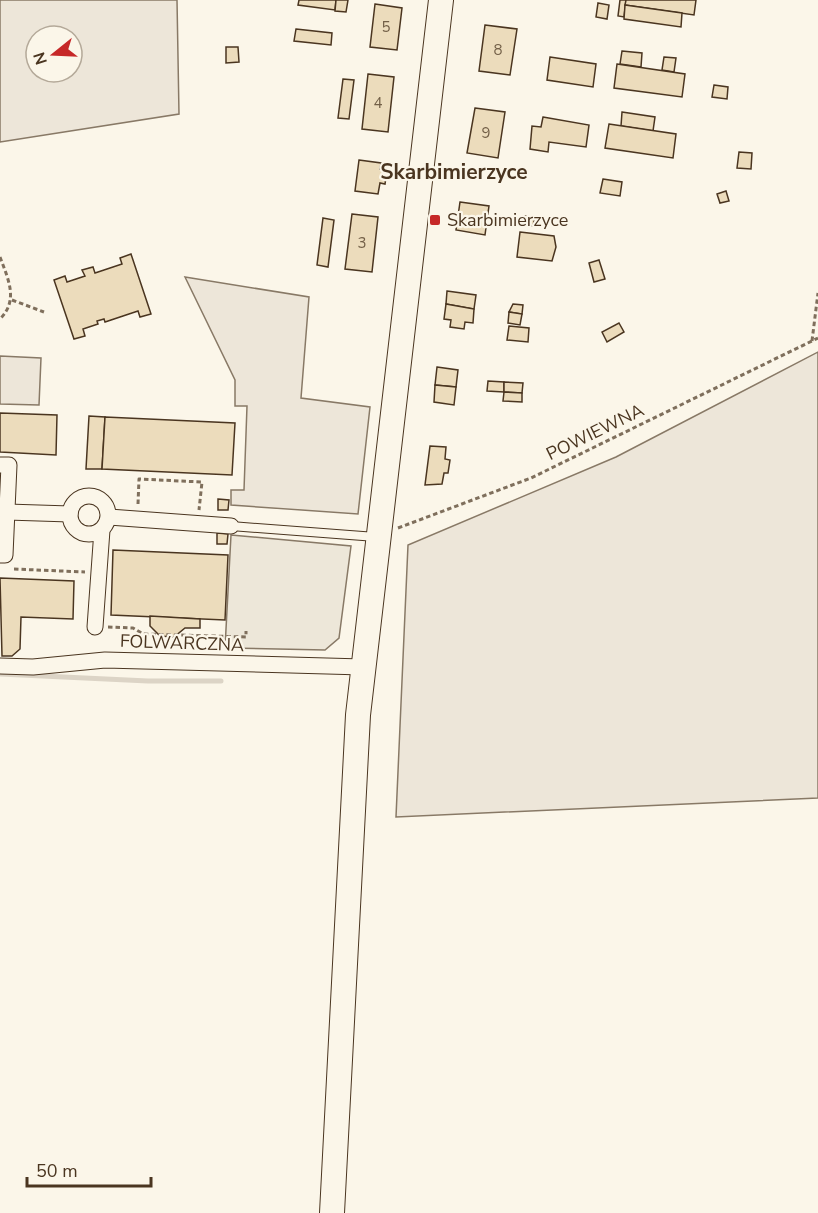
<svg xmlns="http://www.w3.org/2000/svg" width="818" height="1213" font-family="'Nunito Sans',sans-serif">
	<rect width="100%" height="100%" fill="#fbf6e9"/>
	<g fill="#ede6d9" stroke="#887966" stroke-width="1.5" fill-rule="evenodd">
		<path d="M 0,0 L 177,0 L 179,114 L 0,142 ZM 36,36 L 72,36 L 72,72 L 36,72 Z"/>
		<polygon points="185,277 309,297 301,398 370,407 358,514 231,505 231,490 244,490 247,406 235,406 235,380"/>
		<polygon points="818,352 818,798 396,817 408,545 616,457"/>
		<polygon points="0,356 41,358 39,405 0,404"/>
	</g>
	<polygon fill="#ede7d9" stroke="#887966" stroke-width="1.5" points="231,535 351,546 339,638 325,650 225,648"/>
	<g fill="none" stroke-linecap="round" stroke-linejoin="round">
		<polyline stroke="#dcd4c6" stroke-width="5" points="0,674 148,681 221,681"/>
	</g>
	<g fill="#ecdcbc" stroke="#4a3520" stroke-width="1.5">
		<polygon points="299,0 336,0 335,10 298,5"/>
		<polygon points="336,0 348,0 346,12 335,11"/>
		<polygon points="620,0 626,0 624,17 618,16"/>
		<polygon points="626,0 696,0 694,15 625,5"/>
		<polygon points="598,3 609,5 607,19 596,17"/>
		<polygon points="375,4 402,8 397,50 370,47"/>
		<polygon points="625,5 682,13 681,27 624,19"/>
		<polygon points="485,25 517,29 510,75 479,71"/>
		<polygon points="296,29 332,33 331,45 294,41"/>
		<polygon points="226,47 238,47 239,62 226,63"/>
		<polygon points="622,51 642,53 641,67 620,64"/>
		<polygon points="550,57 596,64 593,87 547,80"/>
		<polygon points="664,57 676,58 674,72 662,70"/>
		<polygon points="617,64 685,74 682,97 614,88"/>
		<polygon points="368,74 394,77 388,132 362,129"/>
		<polygon points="343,79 354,80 349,119 338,118"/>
		<polygon points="714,85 728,87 727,99 712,97"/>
		<polygon points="475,108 505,112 498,158 467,153"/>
		<polygon points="622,112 655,117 653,131 621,126"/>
		<polygon points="543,117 589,125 586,147 549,142 548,152 530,149 532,126 541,127"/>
		<polygon points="609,124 676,134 673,158 605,148"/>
		<polygon points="739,152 752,153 751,169 737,168"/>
		<polygon points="359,160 381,163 380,169 387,170 385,184 380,183 378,194 355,191"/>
		<polygon points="603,179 622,182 620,196 600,193"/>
		<polygon points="726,191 729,201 720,203 717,194"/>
		<polygon points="460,202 489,206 487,220 458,216"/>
		<polygon points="352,214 378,217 372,272 345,269"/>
		<polygon points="458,216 487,220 485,235 456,230"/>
		<polygon points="525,216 535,217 533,226 521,225"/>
		<polygon points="323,218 334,220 328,267 317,265"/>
		<polygon points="520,232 554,236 556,247 552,261 517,257"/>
		<polygon points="131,254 151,314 140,317 138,311 105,322 104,319 97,321 98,324 83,329 85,336 74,339 54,280 65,276 67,282 85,276 82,270 93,267 95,273 122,264 120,258"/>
		<polygon points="599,260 605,279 594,282 589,263"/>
		<polygon points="447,291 476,295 474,309 446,304"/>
		<polygon points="446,304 474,309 473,323 465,322 464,329 450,327 451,320 444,319"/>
		<polygon points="513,304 523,305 522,314 509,312"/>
		<polygon points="509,312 522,314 520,325 508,323"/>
		<polygon points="619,323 624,332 607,342 602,332"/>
		<polygon points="509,326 529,328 528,342 507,340"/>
		<polygon points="437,367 458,370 456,387 435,385"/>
		<polygon points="488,381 504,382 504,392 487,391"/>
		<polygon points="504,382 523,383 522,393 504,392"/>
		<polygon points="435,385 456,387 454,405 434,402"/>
		<polygon points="504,392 522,393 522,402 503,401"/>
		<polygon points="0,413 57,415 56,455 0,452"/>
		<polygon points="89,416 105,417 102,469 86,469"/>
		<polygon points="105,417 235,423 232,475 102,469"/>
		<polygon points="430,446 446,447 445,459 450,460 448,473 444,473 442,484 425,485"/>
		<polygon points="218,499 229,500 228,510 218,510"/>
		<polygon points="217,533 228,534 227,544 217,544"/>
		<polygon points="113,550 228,555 225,620 111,615"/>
		<polygon points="0,578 74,581 73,619 21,617 20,649 12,656 2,656"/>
		<polygon points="150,616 200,619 200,628 185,628 174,637 160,636 150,626"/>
	</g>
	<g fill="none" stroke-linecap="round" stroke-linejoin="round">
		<g stroke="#4a3520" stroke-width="10">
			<polyline id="lane" points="231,526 376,537"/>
		</g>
		<g stroke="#4a3520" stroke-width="17">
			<g id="street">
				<polyline points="0,465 9,465 5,555 0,555"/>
				<circle cx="89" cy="515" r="19"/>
				<polyline points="7,512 70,514"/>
				<polyline points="109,517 231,526"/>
				<polyline points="95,627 102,530"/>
				<polyline points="0,666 33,667 105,660 363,667"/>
			</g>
		</g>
		<g stroke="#4a3520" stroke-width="26">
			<polyline id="primary" points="332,1213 358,715 441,0"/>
		</g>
		<g stroke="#7f6f5c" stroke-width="3" stroke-dasharray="4.5 3" stroke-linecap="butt">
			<path d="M 0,257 C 8,279 19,300 0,319"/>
			<polyline points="12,300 44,312"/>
			<polyline points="812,341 818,293"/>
			<polyline points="138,504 139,479 202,482 199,510"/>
			<polyline points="398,528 531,478 818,338"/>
			<polyline points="14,569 85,572"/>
			<polyline points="108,627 133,628 143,634 246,637 246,631"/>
		</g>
		<use href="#lane" stroke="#fbf6e9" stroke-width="8"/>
		<use href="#street" stroke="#fbf6e9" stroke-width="15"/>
		<use href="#primary" stroke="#fbf6e9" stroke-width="24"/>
	</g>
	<rect fill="#c62828" stroke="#fbf6e9" stroke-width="2" x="429" y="214" width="12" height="12" rx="3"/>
	<g text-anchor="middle" stroke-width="4.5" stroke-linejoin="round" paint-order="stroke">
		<g font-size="15" fill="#725f47">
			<text x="386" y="32">5</text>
			<text x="498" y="55">8</text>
			<text x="378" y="108">4</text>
			<text x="486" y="138">9</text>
			<text x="362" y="248">3</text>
		</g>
		<g font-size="18" fill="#4a3520" stroke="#fbf6e9" text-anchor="start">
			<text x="447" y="226">Skarbimierzyce</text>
		</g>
		<g font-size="18" fill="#4a3520" stroke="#fbf6e9">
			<text transform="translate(595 432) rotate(-26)" y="6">POWIEWNA</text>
			<text transform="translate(182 643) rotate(2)" y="6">FOLWARCZNA</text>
		</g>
		<g font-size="21" font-weight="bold" fill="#4a3520" stroke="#fbf6e9">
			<text x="454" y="179">Skarbimierzyce</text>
		</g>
	</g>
	<g transform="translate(54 54) rotate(252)"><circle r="28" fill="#fbf6e9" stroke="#b4a999" stroke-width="1.5"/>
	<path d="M0-4.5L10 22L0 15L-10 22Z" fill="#c62828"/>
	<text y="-9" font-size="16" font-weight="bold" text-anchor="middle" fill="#4a3520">N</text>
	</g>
	<path d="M27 1177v9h124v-9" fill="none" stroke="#4a3520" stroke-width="3"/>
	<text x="36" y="1177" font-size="18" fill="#4a3520" stroke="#fbf6e9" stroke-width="4.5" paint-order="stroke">50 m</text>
</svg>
